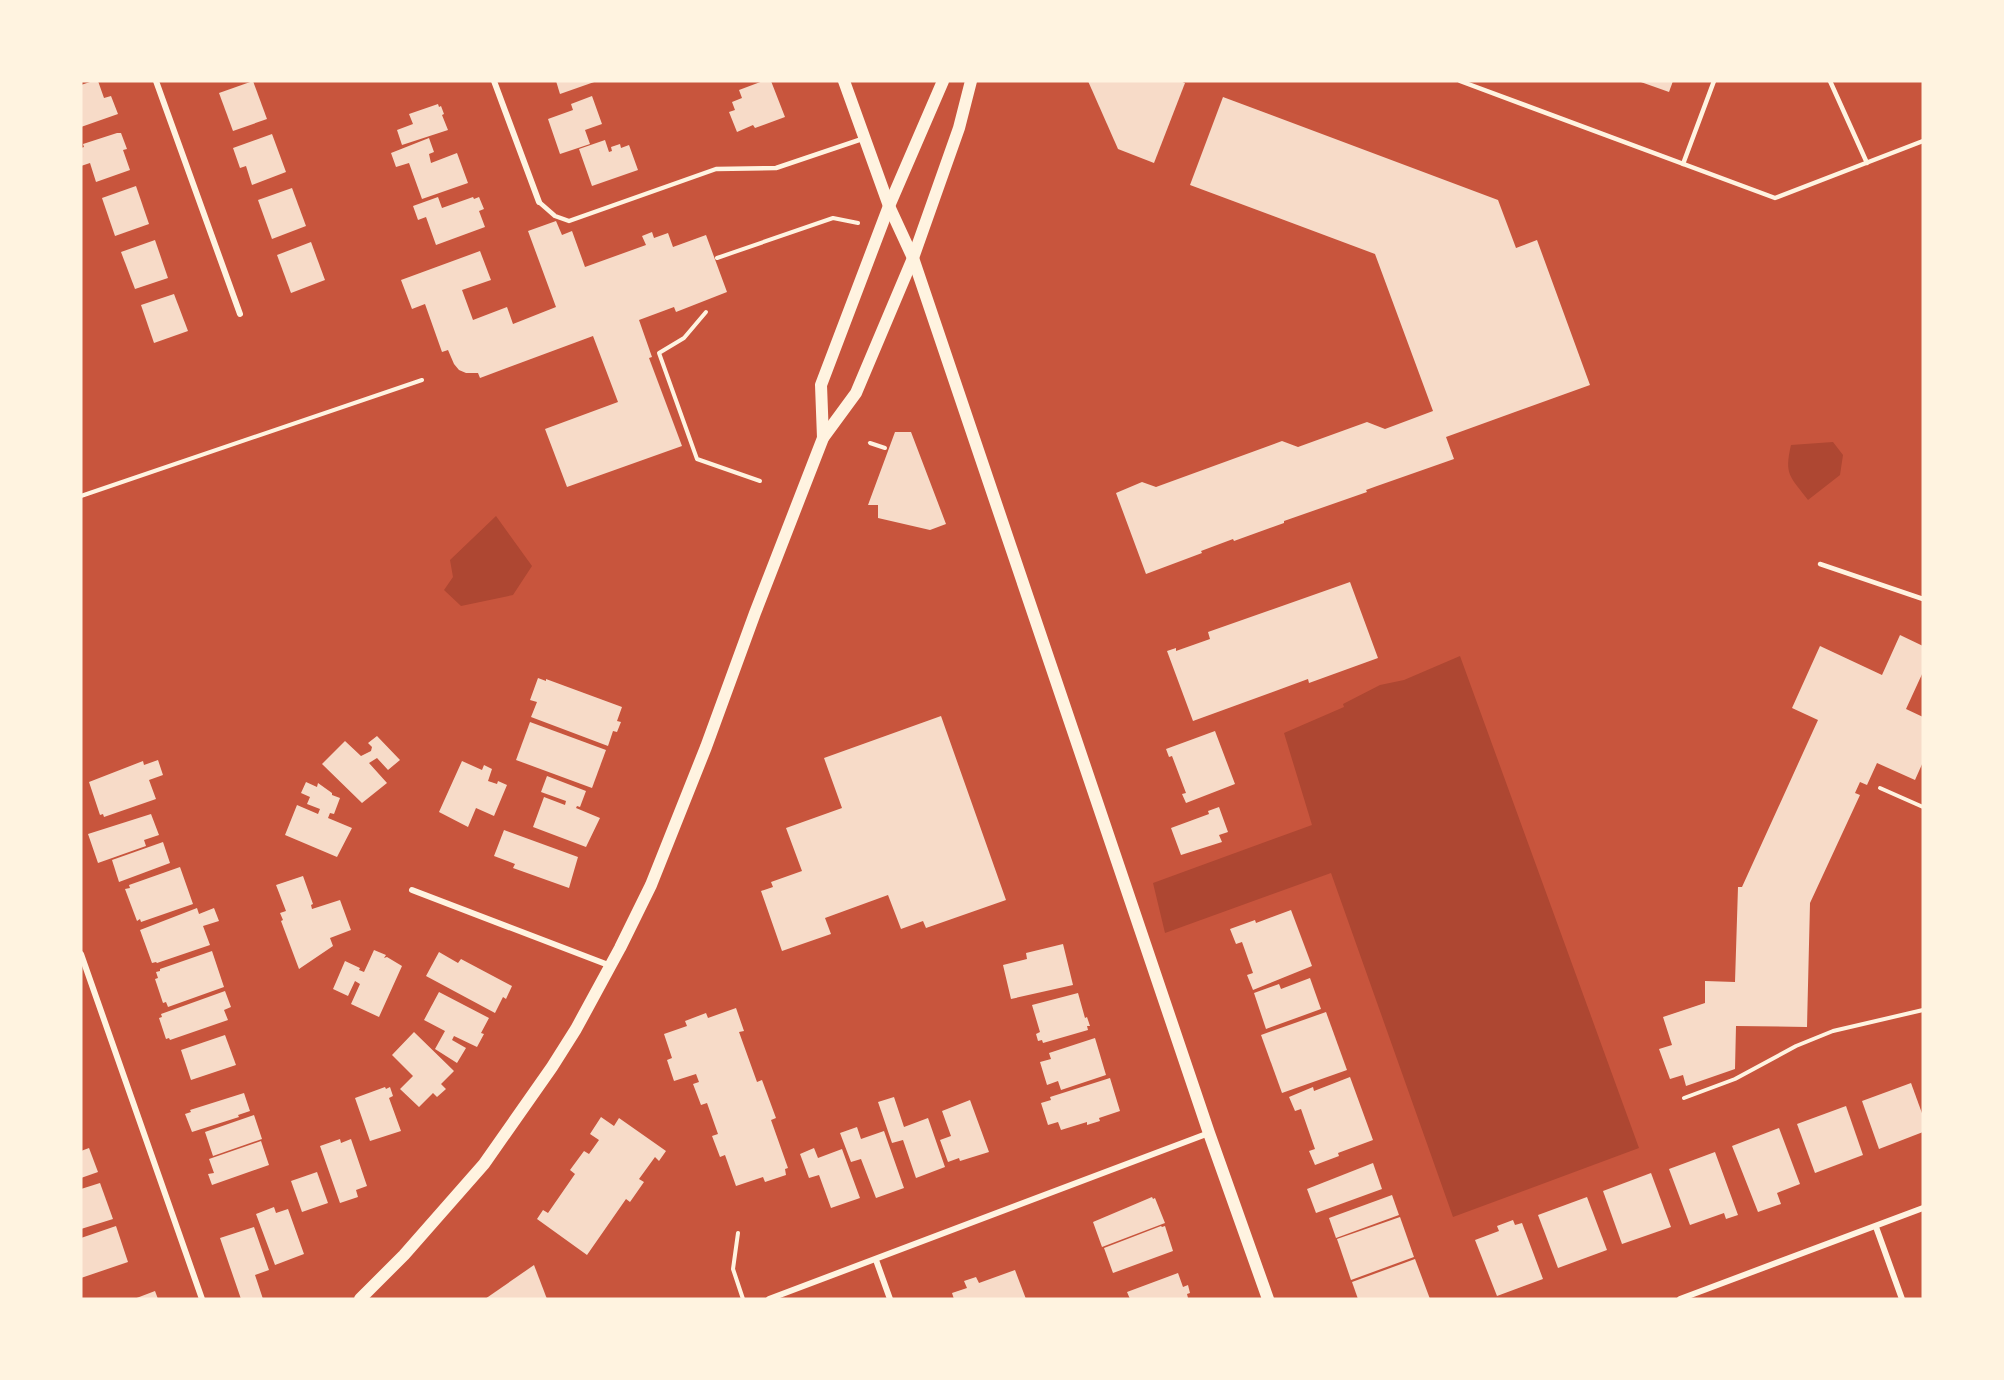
<svg xmlns="http://www.w3.org/2000/svg" width="2004" height="1380" font-family="Commissioner,sans-serif">
	<rect width="100%" height="100%" fill="#c8553d"/>
	<g fill="#ae4732">
		<path d="M 1833,442 L 1843,455 L 1840,475 L 1808,500 C 1790,476 1784,475 1791,445 Z"/>
		<polygon points="496,516 532,566 513,595 461,606 444,590 453,577 450,560"/>
		<polygon points="1460,656 1639,1148 1453,1217 1331,873 1165,933 1153,883 1312,825 1284,733 1344,707 1343,704 1380,685 1404,680"/>
	</g>
	<g fill="#f7dbc8">
		<polygon points="93,81 98,81 104,98 111,96 118,114 81,127 81,85"/>
		<polygon points="253,81 267,119 233,131 219,93"/>
		<polygon points="556,81 597,81 560,94"/>
		<polygon points="763,81 771,81 785,117 755,128 753,125 737,132 729,112 735,110 732,102 742,98 739,90"/>
		<polygon points="1088,81 1180,81 1185,83 1154,163 1118,149"/>
		<polygon points="1638,81 1673,81 1669,92"/>
		<polygon points="592,96 602,124 585,130 590,144 560,154 548,119 573,110 571,104"/>
		<polygon points="1223,97 1498,200 1516,248 1537,240 1590,385 1446,437 1454,459 1377,486 1366,490 1367,492 1284,521 1284,523 1234,541 1233,539 1201,551 1202,553 1146,574 1116,493 1142,482 1156,487 1282,441 1298,447 1367,422 1385,429 1433,411 1375,254 1190,185"/>
		<polygon points="438,104 439,107 441,106 444,114 442,115 448,130 402,145 397,130 413,124 409,114"/>
		<polygon points="117,133 121,133 127,149 123,150 130,170 96,182 90,163 81,166 81,148 84,147 83,144"/>
		<polygon points="272,134 286,172 252,185 246,166 240,168 233,148"/>
		<polygon points="429,138 434,152 429,154 431,163 457,153 468,183 422,199 409,163 396,167 391,153"/>
		<polygon points="605,140 609,152 612,151 611,147 620,144 621,148 629,145 638,170 592,186 579,149"/>
		<polygon points="136,186 149,224 115,236 102,198"/>
		<polygon points="292,188 306,226 272,239 258,200"/>
		<polygon points="438,197 442,208 473,197 474,199 479,197 484,209 479,211 485,227 436,245 426,217 418,220 413,206"/>
		<polygon points="556,221 562,235 572,231 585,267 646,245 642,236 652,232 654,238 668,233 673,247 706,235 727,292 676,312 674,307 639,320 652,357 649,358 682,446 567,487 545,429 618,402 593,336 480,378 478,373 466,373 459,370 454,364 448,350 442,352 425,304 412,309 401,280 480,251 491,280 462,290 473,320 507,307 513,324 556,307 528,231"/>
		<polygon points="155,240 168,278 135,289 121,252"/>
		<polygon points="311,242 325,280 291,293 277,255"/>
		<polygon points="174,294 188,331 154,343 141,305"/>
		<polygon points="895,432 911,432 946,524 930,530 878,518 878,505 868,505"/>
		<polygon points="1350,582 1378,658 1309,683 1308,679 1193,721 1167,651 1176,648 1176,651 1210,639 1208,632"/>
		<polygon points="1900,635 1923,646 1923,672 1906,709 1923,717 1923,762 1915,780 1877,763 1867,785 1860,782 1855,793 1860,795 1810,903 1807,1027 1736,1026 1735,1069 1686,1086 1683,1075 1670,1079 1659,1049 1672,1045 1663,1017 1705,1003 1705,981 1735,982 1738,887 1742,887 1818,720 1792,708 1820,646 1882,675"/>
		<polygon points="538,678 546,681 546,679 622,707 617,721 621,722 617,732 613,731 608,746 531,717 537,702 530,700"/>
		<polygon points="941,716 1006,900 926,928 923,921 901,929 888,895 825,918 831,934 782,951 761,891 773,887 771,882 802,871 786,828 842,808 824,758"/>
		<polygon points="530,722 606,750 592,788 516,760"/>
		<polygon points="1215,731 1235,784 1186,803 1182,794 1186,793 1172,756 1169,757 1166,749"/>
		<polygon points="377,736 400,760 388,770 377,758 369,763 387,783 362,803 322,764 345,741 361,756 371,751 372,747 368,743"/>
		<polygon points="158,760 163,775 149,780 156,799 104,817 103,814 100,815 89,782 143,761 144,765"/>
		<polygon points="462,761 482,770 484,765 492,769 488,781 497,784 498,781 507,785 494,816 476,808 468,827 439,812"/>
		<polygon points="547,776 586,791 580,807 577,806 576,808 600,818 586,847 533,827 544,797 565,805 566,801 541,792"/>
		<polygon points="306,782 317,787 318,783 332,793 332,795 340,798 334,814 330,813 328,818 352,828 337,857 285,835 297,805 318,814 320,809 307,804 310,797 301,793"/>
		<polygon points="1219,807 1228,832 1219,835 1222,842 1181,855 1171,828 1209,814 1208,811"/>
		<polygon points="151,814 159,835 144,840 146,846 98,863 88,834"/>
		<polygon points="504,830 578,857 569,888 513,868 515,864 494,856"/>
		<polygon points="163,842 170,863 119,882 112,860"/>
		<polygon points="180,867 193,904 141,922 140,919 137,921 125,889 130,888 129,885"/>
		<polygon points="303,876 313,904 311,905 312,909 340,900 351,930 330,938 333,946 299,969 281,921 283,920 280,913 286,911 276,885"/>
		<polygon points="197,908 199,914 214,908 219,921 203,926 210,945 157,963 156,962 152,963 140,930"/>
		<polygon points="1291,910 1312,966 1253,990 1247,975 1253,973 1242,942 1236,944 1230,929 1255,920 1256,923"/>
		<polygon points="1063,944 1073,985 1011,999 1003,965 1027,959 1026,953"/>
		<polygon points="374,950 386,955 384,958 387,957 402,966 379,1017 351,1004 360,984 355,981 348,996 333,989 345,961 360,968 359,970 364,972"/>
		<polygon points="212,951 224,987 168,1007 166,1002 163,1003 155,979 158,978 156,972 160,971 160,969"/>
		<polygon points="439,952 458,963 461,959 512,986 506,999 503,997 495,1013 426,976"/>
		<polygon points="1310,978 1321,1009 1266,1029 1254,993 1279,984 1281,989"/>
		<polygon points="225,991 231,1007 224,1010 228,1020 170,1040 169,1038 166,1039 159,1018 162,1017 161,1014"/>
		<polygon points="439,992 489,1018 481,1033 484,1034 477,1047 454,1036 452,1040 466,1048 457,1063 435,1049 445,1031 424,1020"/>
		<polygon points="1078,993 1085,1018 1087,1017 1090,1026 1087,1026 1088,1030 1043,1043 1042,1040 1038,1041 1036,1034 1040,1032 1032,1005"/>
		<polygon points="736,1008 744,1031 739,1032 757,1082 762,1080 776,1118 771,1120 788,1168 785,1169 786,1175 765,1182 763,1177 736,1186 725,1155 720,1157 712,1136 718,1134 707,1103 701,1105 693,1084 699,1082 696,1074 674,1081 667,1060 672,1058 664,1034 687,1026 685,1021 706,1013 708,1018"/>
		<polygon points="1326,1012 1347,1070 1282,1093 1261,1035"/>
		<polygon points="414,1032 454,1071 441,1084 446,1089 437,1097 433,1093 419,1107 400,1089 413,1076 392,1055"/>
		<polygon points="225,1035 236,1065 191,1080 181,1050"/>
		<polygon points="1095,1038 1106,1075 1061,1090 1058,1081 1047,1085 1040,1062 1051,1059 1049,1053"/>
		<polygon points="1350,1077 1373,1140 1338,1153 1339,1156 1315,1165 1309,1151 1315,1149 1301,1109 1295,1111 1289,1097 1313,1087 1314,1091"/>
		<polygon points="1110,1078 1120,1111 1099,1118 1100,1121 1087,1125 1087,1122 1061,1130 1058,1122 1048,1125 1041,1103 1051,1100 1050,1097"/>
		<polygon points="1911,1083 1923,1116 1923,1132 1879,1149 1862,1101"/>
		<polygon points="385,1087 386,1089 390,1087 393,1096 389,1098 401,1131 370,1141 355,1098"/>
		<polygon points="244,1093 250,1111 238,1115 239,1117 192,1132 185,1114 191,1112 190,1110"/>
		<polygon points="894,1097 904,1127 928,1118 945,1167 916,1178 903,1140 892,1143 878,1102"/>
		<polygon points="970,1100 989,1152 960,1161 959,1158 948,1162 940,1140 951,1136 942,1111"/>
		<polygon points="1846,1106 1863,1155 1815,1173 1797,1124"/>
		<polygon points="254,1115 262,1139 213,1156 205,1132"/>
		<polygon points="601,1117 614,1126 619,1118 666,1151 659,1161 655,1157 639,1179 644,1182 630,1202 626,1199 587,1255 537,1219 543,1210 548,1213 575,1174 570,1170 584,1151 589,1154 599,1140 590,1134"/>
		<polygon points="857,1127 861,1139 884,1131 904,1188 876,1198 861,1159 851,1162 840,1133"/>
		<polygon points="1779,1128 1800,1184 1777,1193 1781,1204 1758,1212 1732,1146"/>
		<polygon points="340,1139 341,1143 351,1139 367,1186 356,1190 358,1197 340,1203 320,1146"/>
		<polygon points="261,1141 269,1165 212,1185 208,1174 214,1173 209,1159"/>
		<polygon points="89,1148 98,1172 81,1178 81,1151"/>
		<polygon points="814,1148 818,1158 842,1149 860,1198 831,1208 819,1175 809,1178 800,1154"/>
		<polygon points="1715,1152 1738,1215 1726,1219 1724,1213 1690,1225 1669,1169"/>
		<polygon points="1373,1163 1382,1189 1316,1213 1307,1189"/>
		<polygon points="317,1172 328,1203 302,1212 291,1181"/>
		<polygon points="1651,1173 1671,1227 1622,1244 1603,1191"/>
		<polygon points="100,1183 113,1219 81,1229 81,1189"/>
		<polygon points="1392,1195 1399,1215 1336,1238 1329,1218"/>
		<polygon points="1152,1197 1153,1199 1155,1198 1165,1223 1102,1247 1093,1222"/>
		<polygon points="1587,1197 1607,1250 1558,1268 1538,1215"/>
		<polygon points="274,1207 276,1213 288,1209 304,1254 275,1265 256,1214"/>
		<polygon points="1400,1217 1414,1257 1351,1280 1337,1239"/>
		<polygon points="1513,1220 1515,1225 1522,1223 1543,1279 1497,1296 1475,1240 1499,1231 1497,1226"/>
		<polygon points="116,1226 128,1262 81,1278 81,1238"/>
		<polygon points="1161,1226 1162,1227 1165,1226 1173,1251 1113,1273 1104,1248"/>
		<polygon points="254,1227 269,1270 255,1275 263,1299 241,1299 220,1238"/>
		<polygon points="1415,1259 1430,1299 1358,1299 1352,1282"/>
		<polygon points="534,1265 547,1299 485,1299"/>
		<polygon points="1015,1270 1026,1299 954,1299 952,1293 967,1288 964,1281 976,1277 979,1283"/>
		<polygon points="1178,1273 1183,1287 1188,1285 1190,1293 1187,1294 1188,1298 1130,1299 1127,1292"/>
		<polygon points="155,1291 158,1299 134,1299"/>
	</g>
	<g fill="none" stroke-linecap="round" stroke-linejoin="round">
		<g stroke="#fff3e0" stroke-width="4">
			<polyline points="717,258 833,218 858,223"/>
			<polyline points="706,312 684,338 659,353 697,459 760,481"/>
			<polyline points="870,443 885,448"/>
			<polyline points="81,496 422,380"/>
			<polyline points="1880,788 1923,807"/>
			<polyline points="1684,1098 1735,1079 1796,1046 1833,1031 1923,1010"/>
			<polyline points="738,1233 733,1269 743,1299"/>
		</g>
		<g stroke="#fff3e0" stroke-width="4.5">
			<polyline points="1460,81 1775,198 1923,141"/>
			<polyline points="1830,81 1867,163"/>
			<polyline points="1683,164 1714,81"/>
			<polyline points="539,202 555,216 569,221 716,169 776,168 865,138"/>
			<polyline points="1820,564 1923,599"/>
		</g>
		<g stroke="#fff3e0" stroke-width="6">
			<polyline points="156,81 240,314"/>
			<polyline points="494,81 539,202"/>
			<polyline points="412,890 611,966"/>
			<polyline points="81,954 202,1299"/>
			<polyline points="1876,1227 1902,1299"/>
			<polyline points="876,1260 890,1299"/>
			<polyline points="769,1299 1209,1133"/>
			<polyline points="1680,1299 1923,1208"/>
		</g>
		<g stroke="#fff3e0" stroke-width="12">
			<polyline points="844,81 889,206 913,258 1209,1133 1268,1299"/>
			<polyline points="823,438 821,385 889,206 943,81"/>
			<polyline points="360,1299 404,1255 484,1164 552,1067 576,1029 620,948 651,885 706,747 755,613 823,438 856,393 913,258 959,128 971,81"/>
		</g>
	</g>
	<rect width="2004" height="1380" fill="none" stroke="#fff3e0" stroke-width="165"/>
</svg>
